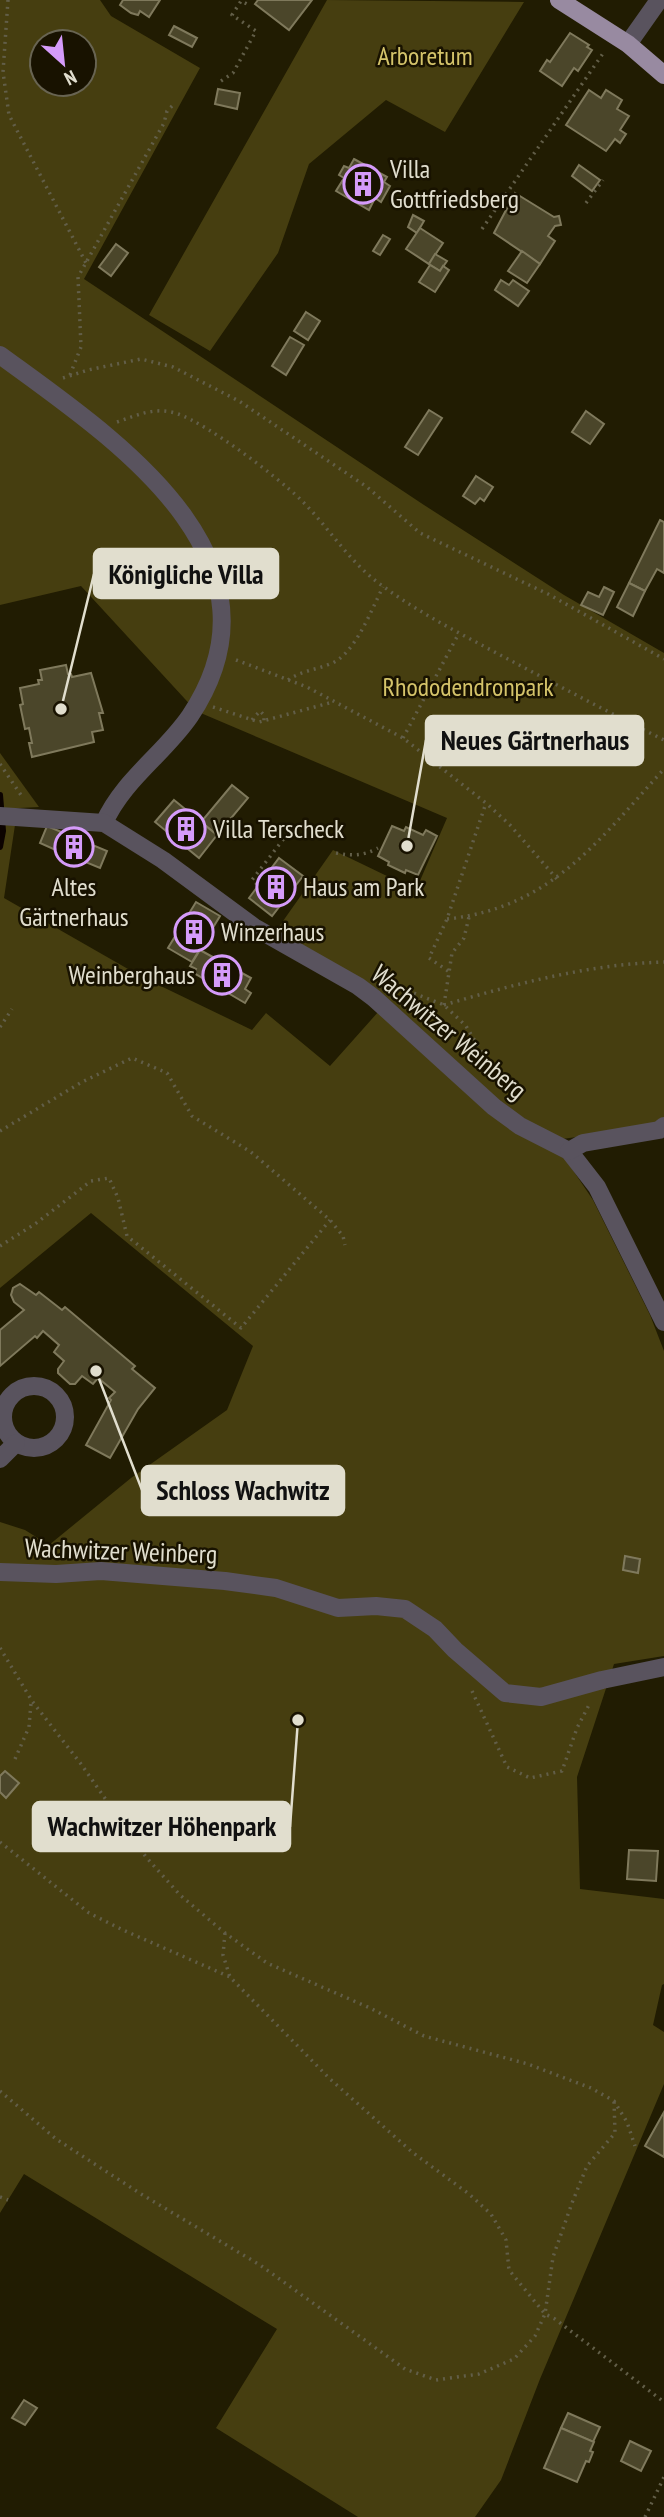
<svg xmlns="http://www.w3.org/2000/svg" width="664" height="2517" font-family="'PT Sans Narrow',sans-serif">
	<rect width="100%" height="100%" fill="#211c02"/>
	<g fill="#463e10" fill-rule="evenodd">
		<path d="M 0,0 L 100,0 L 111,16 L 200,68 L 84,279 L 424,505 L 564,595 L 664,653 L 664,1117 L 657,1126 L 562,1139 L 531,1123 L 498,1101 L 276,931 L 333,850 L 416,890 L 447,818 L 196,711 L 81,586 L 0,605 ZM 42,42 L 84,42 L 84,84 L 42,84 Z"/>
		<polygon points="327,0 524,2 445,132 386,100 309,164 278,253 210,351 149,315"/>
		<polygon points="0,753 39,807 0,809"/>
		<polygon points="0,823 15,825 4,898 142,977 252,1030 266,1013 330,1066 379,1011 562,1154 593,1200 650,1315 664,1351 664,1656 614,1664 577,1777 580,1889 664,1899 664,1984 662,1985 653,2025 664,2032 664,2084 540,2379 501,2480 475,2517 358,2517 216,2428 277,2329 24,2174 0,2213 0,1522 25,1530 49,1545 131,1478 227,1410 253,1346 91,1213 0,1288"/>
	</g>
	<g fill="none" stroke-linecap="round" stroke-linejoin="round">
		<polyline stroke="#0c0300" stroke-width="6" points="0,795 3,831 0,847"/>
	</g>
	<g fill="#4b462a" stroke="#7f795c" stroke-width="2">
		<polygon points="123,0 160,0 149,17 140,11 138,15 131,13 120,5"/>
		<polygon points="258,0 312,0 289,30 255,4"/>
		<polygon points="174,26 197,38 192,47 169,35"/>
		<polygon points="570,33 589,45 587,47 592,50 578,71 574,68 562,86 540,71 547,60 550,62"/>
		<polygon points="218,89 240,93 237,109 215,104"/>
		<polygon points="589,90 601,98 606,90 622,100 617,109 629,116 620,130 626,134 620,143 615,139 606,151 566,125"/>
		<polygon points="354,159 387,177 384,182 390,186 381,202 375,198 369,210 336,191 344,178 339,175 344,166 349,168"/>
		<polygon points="579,165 600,180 592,191 572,176"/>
		<polygon points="515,193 554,217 559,216 561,225 555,226 548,236 555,241 540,264 494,233"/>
		<polygon points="413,215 424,221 417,233 408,227"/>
		<polygon points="420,228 443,243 429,264 406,249"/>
		<polygon points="383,235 390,239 380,255 373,251"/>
		<polygon points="116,244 128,253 111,276 99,267"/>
		<polygon points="522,251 540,264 527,283 508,271"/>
		<polygon points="435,254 447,261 440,271 429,264"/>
		<polygon points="430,265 440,271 443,266 449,270 435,292 419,282"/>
		<polygon points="501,280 509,285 513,280 529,291 518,306 495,290"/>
		<polygon points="306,312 320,321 308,340 294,331"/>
		<polygon points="290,337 304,345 286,375 272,366"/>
		<polygon points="429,410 442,418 418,455 405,447"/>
		<polygon points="586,411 604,424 590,444 572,432"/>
		<polygon points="476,476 493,487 484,501 480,498 475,504 463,496"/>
		<polygon points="660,520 664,522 664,573 657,569 645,591 629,583"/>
		<polygon points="629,583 645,591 633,616 617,607"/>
		<polygon points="604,587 614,592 603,615 581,605 588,592 599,597"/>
		<polygon points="66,665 68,674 71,674 72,677 91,673 103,713 99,713 103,730 92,732 94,742 32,757 29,743 32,743 29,728 25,729 20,705 23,704 20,688 39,684 38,680 42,680 40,670"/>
		<polygon points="232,785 248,798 217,835 201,822"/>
		<polygon points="174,800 217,835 199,858 155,822"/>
		<polygon points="47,826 107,851 100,868 76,858 74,863 65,860 67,855 40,843"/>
		<polygon points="392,826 404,831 406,827 423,835 426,830 437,836 418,875 406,870 405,873 388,865 389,862 378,856"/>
		<polygon points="279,858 303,876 272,916 249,898"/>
		<polygon points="196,902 220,916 192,962 168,948"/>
		<polygon points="200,950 251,978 245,989 251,993 245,1003 194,973 196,969 190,966"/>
		<polygon points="20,1284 36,1295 39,1292 62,1310 65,1307 135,1366 132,1369 155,1388 138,1409 110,1458 86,1445 111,1400 109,1398 115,1392 98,1378 93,1384 82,1376 75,1384 70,1384 58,1373 58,1369 64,1361 54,1352 59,1345 43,1331 37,1338 35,1336 0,1366 0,1330 24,1310 14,1302 11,1295 13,1288"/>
		<polygon points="625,1556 640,1559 638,1573 623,1570"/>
		<polygon points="5,1771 19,1783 6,1798 0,1792 0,1776"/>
		<polygon points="629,1850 658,1851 656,1881 627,1879"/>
		<polygon points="664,2112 664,2157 645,2146"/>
		<polygon points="24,2400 37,2408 25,2425 12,2418"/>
		<polygon points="568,2413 600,2427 593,2442 561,2428"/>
		<polygon points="561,2428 594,2442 590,2451 593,2452 589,2462 586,2461 577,2482 544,2468"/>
		<polygon points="630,2441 651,2451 641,2471 621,2461"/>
	</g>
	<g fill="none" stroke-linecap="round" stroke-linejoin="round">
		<g stroke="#625e48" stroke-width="3.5" stroke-dasharray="2 5" stroke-linecap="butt">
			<polyline points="8,0 3,72 9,115 86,263"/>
			<polyline points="221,81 233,73 256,31 232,15 241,1 251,6"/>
			<polyline points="586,203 603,180"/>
			<polyline points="482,229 604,52"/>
			<polyline points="70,375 81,347 78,277 164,123 167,111 174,104"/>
			<polyline points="63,378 88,370 141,359 173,367 239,401 367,487 420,533 548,594 664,659"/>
			<path d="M 117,422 C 138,415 155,406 178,414 C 209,425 275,475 300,499 C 329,527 350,564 384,587 C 421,614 463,635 504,657 C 557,685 610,713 664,740"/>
			<polyline points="236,660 307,687 403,738 486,803 510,825 557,879"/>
			<path d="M 288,680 C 301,671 315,670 330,664 C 355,655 371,610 383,587"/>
			<polyline points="213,707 259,722 333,702"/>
			<polyline points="252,720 260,711 264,715 264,721"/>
			<polyline points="403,738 459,633"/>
			<polyline points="0,764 23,798"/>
			<path d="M 336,853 C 352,856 363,856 378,848"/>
			<polyline points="257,884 252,880 295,824"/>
			<path d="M 447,919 C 551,908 599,840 664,769"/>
			<polyline points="448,971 429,958 447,919 486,803"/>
			<polyline points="388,983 444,1005 466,1026 502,1086"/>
			<path d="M 444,1005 C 515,984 590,964 664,962"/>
			<polyline points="444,1005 452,953 464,938 469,917"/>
			<polyline points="0,1027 12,1009"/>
			<polyline points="0,1131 82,1082 132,1058 167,1073 192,1116 251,1152 330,1220 343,1236 345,1245"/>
			<polyline points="0,1246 35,1224 91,1181 109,1178 118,1198 127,1236 241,1328 330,1220"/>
			<polyline points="0,1648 32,1701 81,1764 146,1857 180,1895 225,1933 267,1963 370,2008 424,2036 528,2064 591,2088 614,2101 627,2122 635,2146"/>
			<polyline points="472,1691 507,1767 530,1778 562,1771 577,1728 590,1703"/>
			<polyline points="15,1759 29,1727 31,1703"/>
			<polyline points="0,1842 89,1913 123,1930 230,1977"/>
			<polyline points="225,1933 223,1955 230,1977 330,2079 412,2152 469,2194 491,2214 506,2240 509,2270 545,2314 555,2319 664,2402"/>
			<polyline points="0,2091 56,2139 141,2194 260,2265 405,2369 436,2380 479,2374 514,2359 535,2336 545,2314 553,2257 572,2203 587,2166 615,2133 614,2101"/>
			<polyline points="0,2197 8,2200"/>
			<polyline points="645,2517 664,2477"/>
		</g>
		<g stroke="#59535e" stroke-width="18">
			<polyline points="628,44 659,0"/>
			<path d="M 0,355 C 112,437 296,557 190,716 C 164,754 123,780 104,823"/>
			<polyline points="0,816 104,823 163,860 254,927 358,986 374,998 494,1107 520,1126 569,1151 597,1187 664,1322"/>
			<polyline points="569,1151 583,1143 659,1130 664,1126"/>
			<circle cx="34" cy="1417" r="31"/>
			<polyline points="0,1459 16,1443"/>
			<polyline points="0,1572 56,1574 101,1571 225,1581 276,1588 338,1608 376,1606 405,1609 435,1629 455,1650 505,1693 541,1697 602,1680 664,1667"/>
		</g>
		<polyline stroke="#988aa1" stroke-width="18" points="559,0 628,44 664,75"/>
	</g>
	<defs>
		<g id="building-ring" transform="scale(2.0125)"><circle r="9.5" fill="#181200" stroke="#d59bfa" stroke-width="1.5"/><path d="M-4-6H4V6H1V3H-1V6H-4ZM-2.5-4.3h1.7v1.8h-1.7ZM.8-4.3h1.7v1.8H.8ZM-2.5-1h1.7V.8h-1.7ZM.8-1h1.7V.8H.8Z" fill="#d59bfa"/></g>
	</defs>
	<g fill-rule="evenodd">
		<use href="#building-ring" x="363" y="184"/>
		<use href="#building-ring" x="186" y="829"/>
		<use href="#building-ring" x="74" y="847"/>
		<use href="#building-ring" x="276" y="887"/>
		<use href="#building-ring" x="194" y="932"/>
		<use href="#building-ring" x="222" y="975"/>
	</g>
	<g text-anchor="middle" stroke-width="5" stroke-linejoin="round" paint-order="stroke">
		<g font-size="26" fill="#d5c46a" stroke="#181200">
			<text x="425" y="65">Arboretum</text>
			<text x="468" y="696">Rhododendronpark</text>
		</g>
		<g font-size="26" fill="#e1dece" stroke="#181200" text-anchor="start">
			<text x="390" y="178">Villa<tspan x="390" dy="30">Gottfriedsberg</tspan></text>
			<text x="213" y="838">Villa Terscheck</text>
			<text x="74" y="896" text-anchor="middle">Altes<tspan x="74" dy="30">Gärtnerhaus</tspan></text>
			<text x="303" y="896">Haus am Park</text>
			<text x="221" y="941">Winzerhaus</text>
			<text x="195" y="984" text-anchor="end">Weinberghaus</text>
		</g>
		<g font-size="26" fill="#e1dece" stroke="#181200">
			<text transform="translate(449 1032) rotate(40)" y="9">Wachwitzer Weinberg</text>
			<text transform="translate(121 1551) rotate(2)" y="9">Wachwitzer Weinberg</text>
		</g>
	</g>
	<path fill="none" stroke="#e1dece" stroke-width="2.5" d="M61 709L94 574M407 846L426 740M96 1371L142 1490M298 1720L290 1827"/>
	<g fill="#e1dece" stroke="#181200" stroke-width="2.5">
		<circle cx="61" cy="709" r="7"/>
		<circle cx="407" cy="846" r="7"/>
		<circle cx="96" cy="1371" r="7"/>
		<circle cx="298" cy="1720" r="7"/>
	</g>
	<g fill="#e1dece" stroke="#e1dece" stroke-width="2.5">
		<rect x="94" y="549" width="184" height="49" rx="7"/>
		<rect x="426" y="716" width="217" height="49" rx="7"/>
		<rect x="142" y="1466" width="202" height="49" rx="7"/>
		<rect x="33" y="1802" width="257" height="49" rx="7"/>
	</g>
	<g font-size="28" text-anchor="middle" font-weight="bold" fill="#111">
		<text x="186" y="584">Königliche Villa</text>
		<text x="535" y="750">Neues Gärtnerhaus</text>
		<text x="243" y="1500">Schloss Wachwitz</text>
		<text x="162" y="1836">Wachwitzer Höhenpark</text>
	</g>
	<g transform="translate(63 63) rotate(153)"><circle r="33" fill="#181200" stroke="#686452" stroke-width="2"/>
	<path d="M0-5L12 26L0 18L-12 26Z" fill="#d59bfa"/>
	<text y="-10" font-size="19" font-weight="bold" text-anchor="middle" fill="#e1dece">N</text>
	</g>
</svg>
